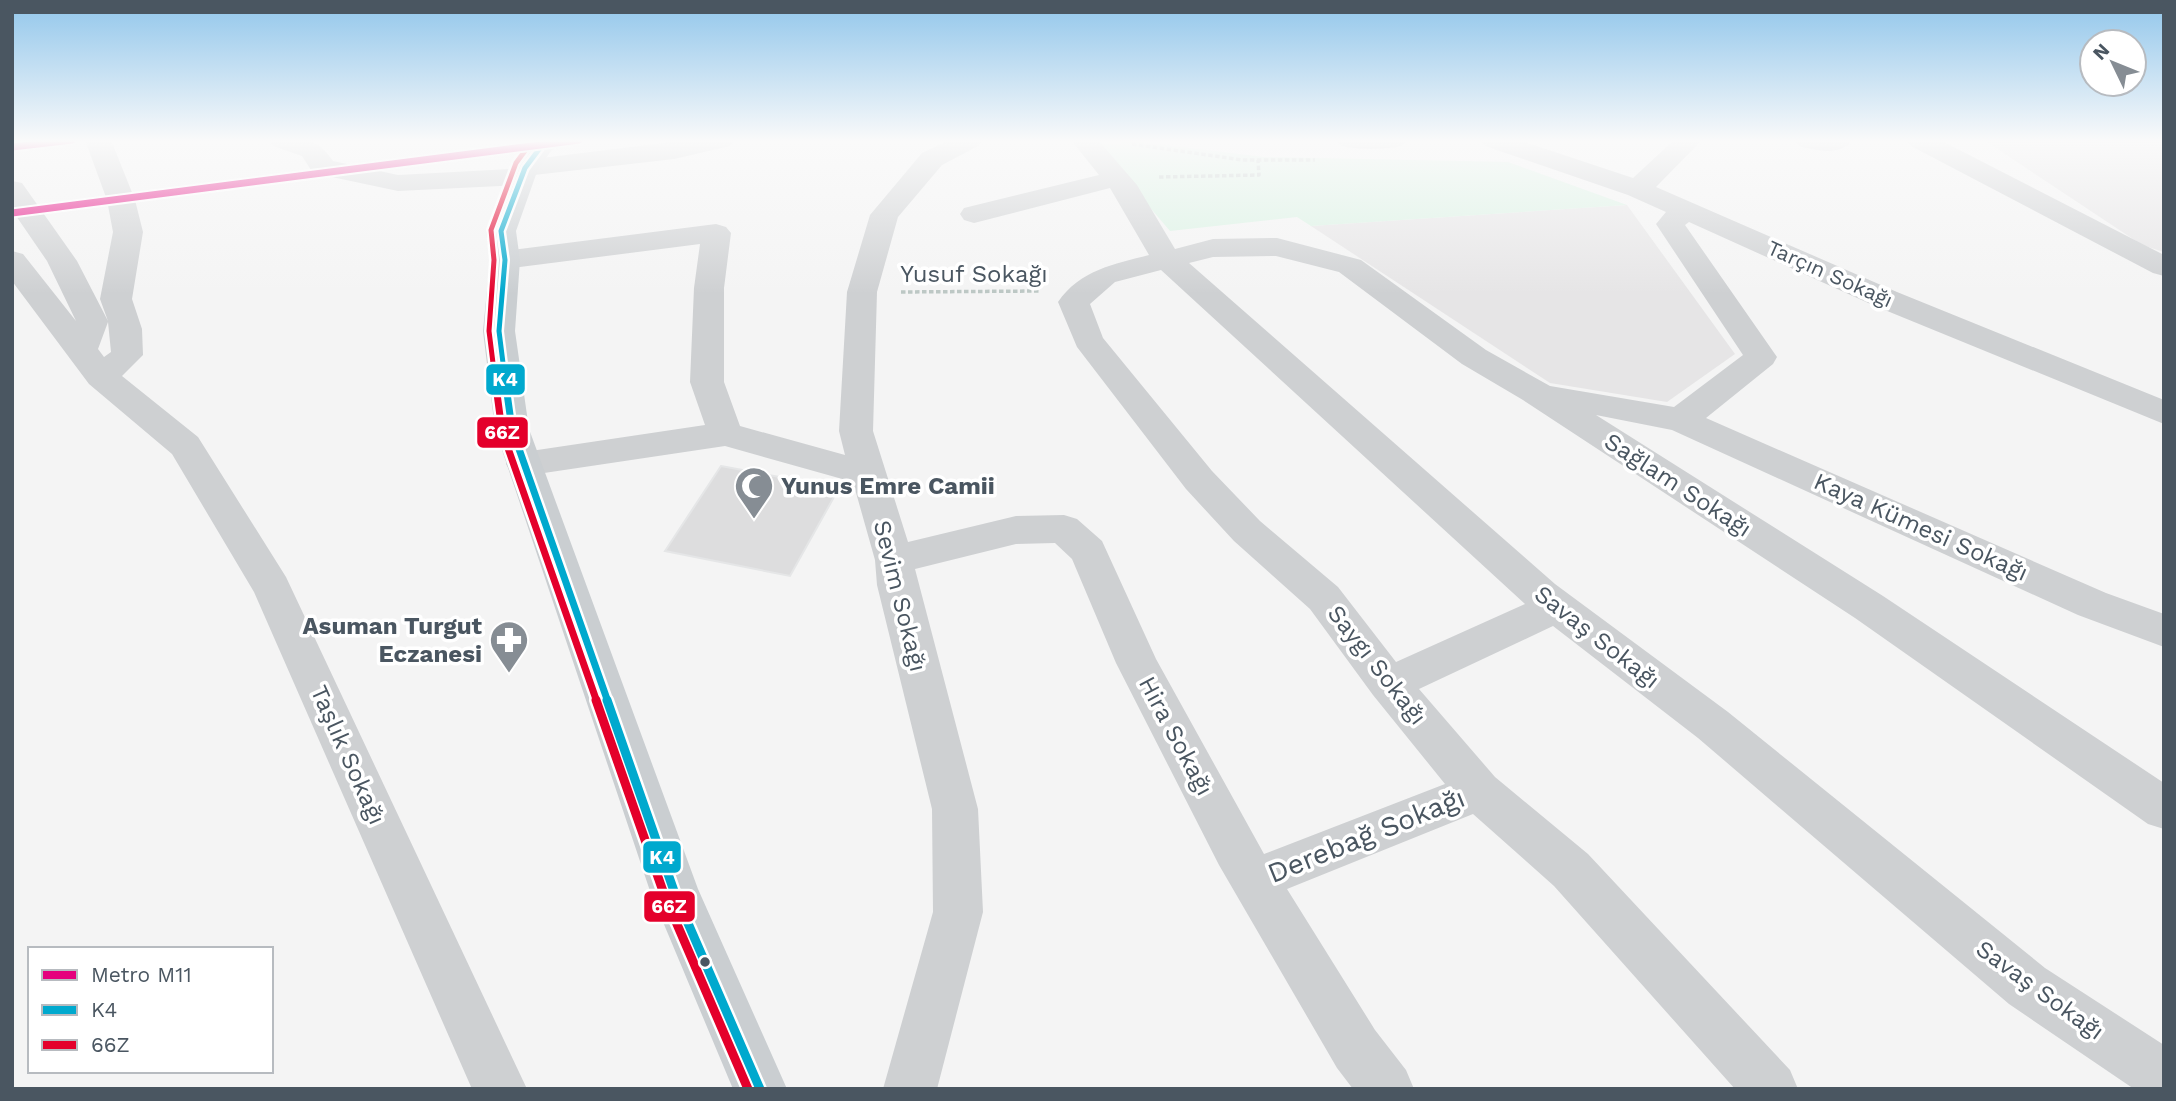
<svg xmlns="http://www.w3.org/2000/svg" width="2176" height="1101" font-family="'Work Sans',sans-serif">
	<rect width="100%" height="100%" fill="#f4f4f4"/>
	<g fill="#e6e5e6">
		<polygon points="1984,140 2164,140 2164,252 2142,245"/>
		<polygon points="1627,205 1735,354 1667,402 1550,383 1311,226"/>
	</g>
	<polygon fill="#d9f2e3" points="1123,140 1264,157 1508,162 1627,205 1311,226 1297,217 1170,231 1094,142 1118,145"/>
	<polygon fill="#ddddde" stroke="#e5e6e7" stroke-width="2" points="721,466 839,488 790,576 665,551"/>
	<g fill="none" stroke-linecap="round" stroke-linejoin="round">
		<g stroke="#bcc7c4" stroke-width="3.5" stroke-dasharray="4.5 2.5" stroke-linecap="butt">
			<polyline points="1132,144 1242,160 1315,160"/>
			<polyline points="1159,177 1259,175 1258,160"/>
			<polyline points="901,292 1040,291"/>
		</g>
		<g fill="#ced0d2" fill-rule="evenodd">
			<path d="M 85,140 L 111,140 L 135,200 L 143,232 L 132,299 L 142,329 L 143,355 L 122,376 L 198,437 L 286,577 L 527,1089 L 472,1089 L 254,592 L 172,454 L 89,384 L 12,281 L 12,251 L 23,254 L 76,321 L 47,261 L 12,210 L 12,181 L 22,183 L 77,261 L 108,321 L 100,299 L 113,232 L 107,200 ZM 108,322 L 111,352 L 104,357 L 98,349 Z"/>
			<path d="M 269,140 C 299,140 315,134 333,161 L 398,175 L 512,169 L 515,162 L 525,160 L 688,140 L 734,140 L 730,146 L 674,159 L 534,175 L 532,183 L 522,185 L 398,191 L 313,173 L 302,156 L 273,146 Z"/>
			<path d="M 949,140 L 982,140 L 978,146 L 942,165 L 898,217 L 877,292 L 873,431 L 908,542 L 1016,516 L 1064,515 L 1077,519 L 1102,541 L 1156,659 L 1264,854 L 1445,784 L 1373,695 L 1310,609 L 1234,541 L 1186,489 L 1077,347 L 1058,302 C 1080,270 1114,264 1149,255 L 1110,188 L 974,223 L 964,220 L 960,214 L 964,208 L 1099,175 L 1071,140 L 1098,140 L 1137,185 L 1175,249 L 1213,239 L 1277,238 L 1361,260 L 1486,350 L 1550,386 L 1674,407 L 1743,355 L 1656,224 L 1666,212 L 1628,195 L 1485,146 L 1481,140 L 1519,140 L 1633,178 L 1674,140 L 1702,140 L 1656,187 L 1897,292 L 2164,400 L 2164,424 L 1875,306 L 1689,222 L 1685,225 L 1777,357 L 1773,364 L 1706,418 L 2106,593 L 2164,614 L 2164,647 L 2078,615 L 1672,430 L 1596,415 L 1883,596 L 2164,783 L 2164,829 L 2148,824 L 1855,618 L 1523,400 L 1462,364 L 1339,272 L 1276,256 L 1213,257 L 1189,263 L 1555,584 L 1728,712 L 2045,968 L 2164,1045 L 2164,1089 L 2134,1089 L 2009,1004 L 1698,738 L 1553,626 L 1419,689 L 1495,777 L 1588,854 L 1790,1070 L 1798,1089 L 1735,1089 L 1554,886 L 1473,814 L 1287,889 L 1375,1030 L 1406,1070 L 1414,1089 L 1353,1089 L 1337,1068 L 1219,865 L 1116,663 L 1072,559 L 1055,543 L 1016,544 L 915,569 L 978,809 L 983,912 L 937,1089 L 883,1089 L 933,912 L 932,809 L 877,585 L 875,560 L 853,482 L 725,446 L 524,476 L 511,473 L 506,464 L 511,455 L 524,452 L 705,425 L 690,382 L 694,288 L 700,244 L 505,269 L 494,266 L 490,260 L 494,254 L 505,251 L 716,224 L 726,227 L 731,233 L 724,288 L 724,382 L 740,426 L 845,455 L 839,431 L 847,292 L 870,215 L 922,153 ZM 1161,270 L 1525,604 L 1396,662 L 1338,587 L 1260,521 L 1212,471 L 1103,338 L 1090,304 L 1115,282 Z"/>
			<path d="M 1337,140 L 1406,140 L 1402,146 C 1384,150 1359,150 1341,146 Z"/>
			<path d="M 1795,140 L 1852,140 C 1841,157 1815,150 1799,146 Z"/>
			<polygon points="1907,140 1940,140 2164,255 2164,276 2153,273 1911,146"/>
		</g>
		<polygon fill="#caced1" fill-rule="evenodd" points="532,140 559,140 538,169 516,231 520,260 515,331 529,429 698,889 787,1089 733,1089 650,891 495,429 483,331 490,260 486,231 511,168"/>
		<g stroke="#fff" stroke-width="10">
			<polyline id="bus-1-far2" points="506,387 499,331 505,260 501,231 525,168 546,140"/>
		</g>
		<g stroke="#fff" stroke-width="12">
			<polyline id="bus-1-far1" points="506,386 512,429 608,702"/>
		</g>
		<g stroke="#fff" stroke-width="14">
			<polyline id="bus-1" points="607,700 674,891 760,1089"/>
		</g>
		<g stroke="#fff" stroke-width="10">
			<polyline id="bus-2-far2" points="496,387 489,331 494,260 491,230 516,163 533,140"/>
		</g>
		<g stroke="#fff" stroke-width="12">
			<polyline id="bus-2-far1" points="496,386 502,431 597,702"/>
		</g>
		<g stroke="#fff" stroke-width="14">
			<polyline id="bus-2" points="596,700 664,894 748,1089"/>
		</g>
		<use href="#bus-1-far2" stroke="#00a9ce" stroke-width="5"/>
		<use href="#bus-1-far1" stroke="#00a9ce" stroke-width="7"/>
		<use href="#bus-1" stroke="#00a9ce" stroke-width="9"/>
		<use href="#bus-2-far2" stroke="#e4002b" stroke-width="5"/>
		<use href="#bus-2-far1" stroke="#e4002b" stroke-width="7"/>
		<use href="#bus-2" stroke="#e4002b" stroke-width="9"/>
		<g stroke="#fff" stroke-width="11">
			<g id="metro-1">
				<polyline points="12,147 72,140"/>
				<polyline points="12,213 579,140"/>
			</g>
		</g>
		<use href="#metro-1" stroke="#e5007d" stroke-width="7"/>
	</g>
	<linearGradient id="sky" x2="0" y2="1"><stop stop-color="#91c6eb"/><stop offset="0.48" stop-color="#fafafa"/><stop offset="1" stop-color="#fafafa" stop-opacity="0"/></linearGradient>
	<rect width="2176" height="294" fill="url(#sky)"/>
	<defs>
		<g id="mosque-pin" transform="scale(2.0125)"><path d="M0 17L-7.5 6A9.5 9.5 0 1 1 7.5 6Z" fill="#868d94" stroke="#fff"/><path d="M3.5-4.9A6 6 0 1 0 3.5 4.9A5 5 0 1 1 3.5-4.9Z" fill="#fff"/></g>
		<g id="pharmacy-pin" transform="scale(2.0125)"><path d="M0 17L-7.5 6A9.5 9.5 0 1 1 7.5 6Z" fill="#868d94" stroke="#fff"/><path d="M-2-6h4v4h4v4h-4v4h-4v-4h-4v-4h4Z" fill="#fff"/></g>
	</defs>
	<g fill-rule="evenodd">
		<use href="#mosque-pin" x="754" y="486"/>
		<use href="#pharmacy-pin" x="509" y="640"/>
	</g>
	<circle fill="#4a5661" stroke="#fff" stroke-width="2.5" cx="705" cy="962" r="6"/>
	<g text-anchor="middle" stroke-width="7" stroke-linejoin="round" paint-order="stroke">
		<g font-size="21" fill="#4a5661" stroke="#fff">
			<text transform="translate(1830 274) rotate(24)" y="7">Tarçın Sokağı</text>
		</g>
		<g font-size="24" fill="#4a5661" stroke="#fff">
			<text x="974" y="282">Yusuf Sokağı</text>
			<text transform="translate(1678 485) rotate(33)" y="8">Sağlam Sokağı</text>
			<text transform="translate(1921 527) rotate(24)" y="8">Kaya Kümesi Sokağı</text>
			<text transform="translate(900 596) rotate(76)" y="8">Sevim Sokağı</text>
			<text transform="translate(1597 637) rotate(38)" y="8">Savaş Sokağı</text>
			<text transform="translate(1377 665) rotate(52)" y="8">Saygı Sokağı</text>
			<text transform="translate(1176 736) rotate(62)" y="8">Hira Sokağı</text>
			<text transform="translate(348 755) rotate(66)" y="8">Taşlık Sokağı</text>
			<text transform="translate(2040 990) rotate(36)" y="8">Savaş Sokağı</text>
		</g>
		<g font-size="24" font-weight="bold" fill="#4a5661" stroke="#fff" text-anchor="start">
			<text x="781" y="494">Yunus Emre Camii</text>
			<text x="482" y="634" text-anchor="end">Asuman Turgut<tspan x="482" dy="28">Eczanesi</tspan></text>
		</g>
		<g font-size="28" fill="#4a5661" stroke="#fff">
			<text transform="translate(1366 835) rotate(-22)" y="10">Derebağ Sokağı</text>
		</g>
	</g>
	<g stroke="#fff" stroke-width="2.5">
		<rect x="485" y="363" width="41" height="33" rx="7" fill="#00a9ce"/>
		<rect x="476" y="416" width="53" height="33" rx="7" fill="#e4002b"/>
		<rect x="642" y="840" width="40" height="34" rx="7" fill="#00a9ce"/>
		<rect x="643" y="890" width="53" height="33" rx="7" fill="#e4002b"/>
	</g>
	<g font-size="19" text-anchor="middle" font-weight="bold" fill="#fff">
		<text x="505" y="386">K4</text>
		<text x="502" y="439">66Z</text>
		<text x="662" y="864">K4</text>
		<text x="669" y="913">66Z</text>
	</g>
	<rect width="2176" height="1101" fill="none" stroke="#4a5661" stroke-width="28"/>
	<rect x="28" y="947" width="245" height="126" fill="#ffffff" stroke="#b7bbc0" stroke-width="2"/>
	<rect x="42" y="970" width="35" height="10" fill="#e5007d" stroke="#b7bbc0" stroke-width="2"/>
	<text x="91" y="982" font-size="21" fill="#4a5661">Metro M11</text>
	<rect x="42" y="1005" width="35" height="10" fill="#00a9ce" stroke="#b7bbc0" stroke-width="2"/>
	<text x="91" y="1017" font-size="21" fill="#4a5661">K4</text>
	<rect x="42" y="1040" width="35" height="10" fill="#e4002b" stroke="#b7bbc0" stroke-width="2"/>
	<text x="91" y="1052" font-size="21" fill="#4a5661">66Z</text>
	<g transform="translate(2113 63) rotate(313)"><circle r="33" fill="#ffffff" stroke="#b7bbc0" stroke-width="2"/>
	<path d="M0-5L12 26L0 18L-12 26Z" fill="#868d94"/>
	<text y="-10" font-size="19" font-weight="bold" text-anchor="middle" fill="#4a5661">N</text>
	</g>
</svg>
